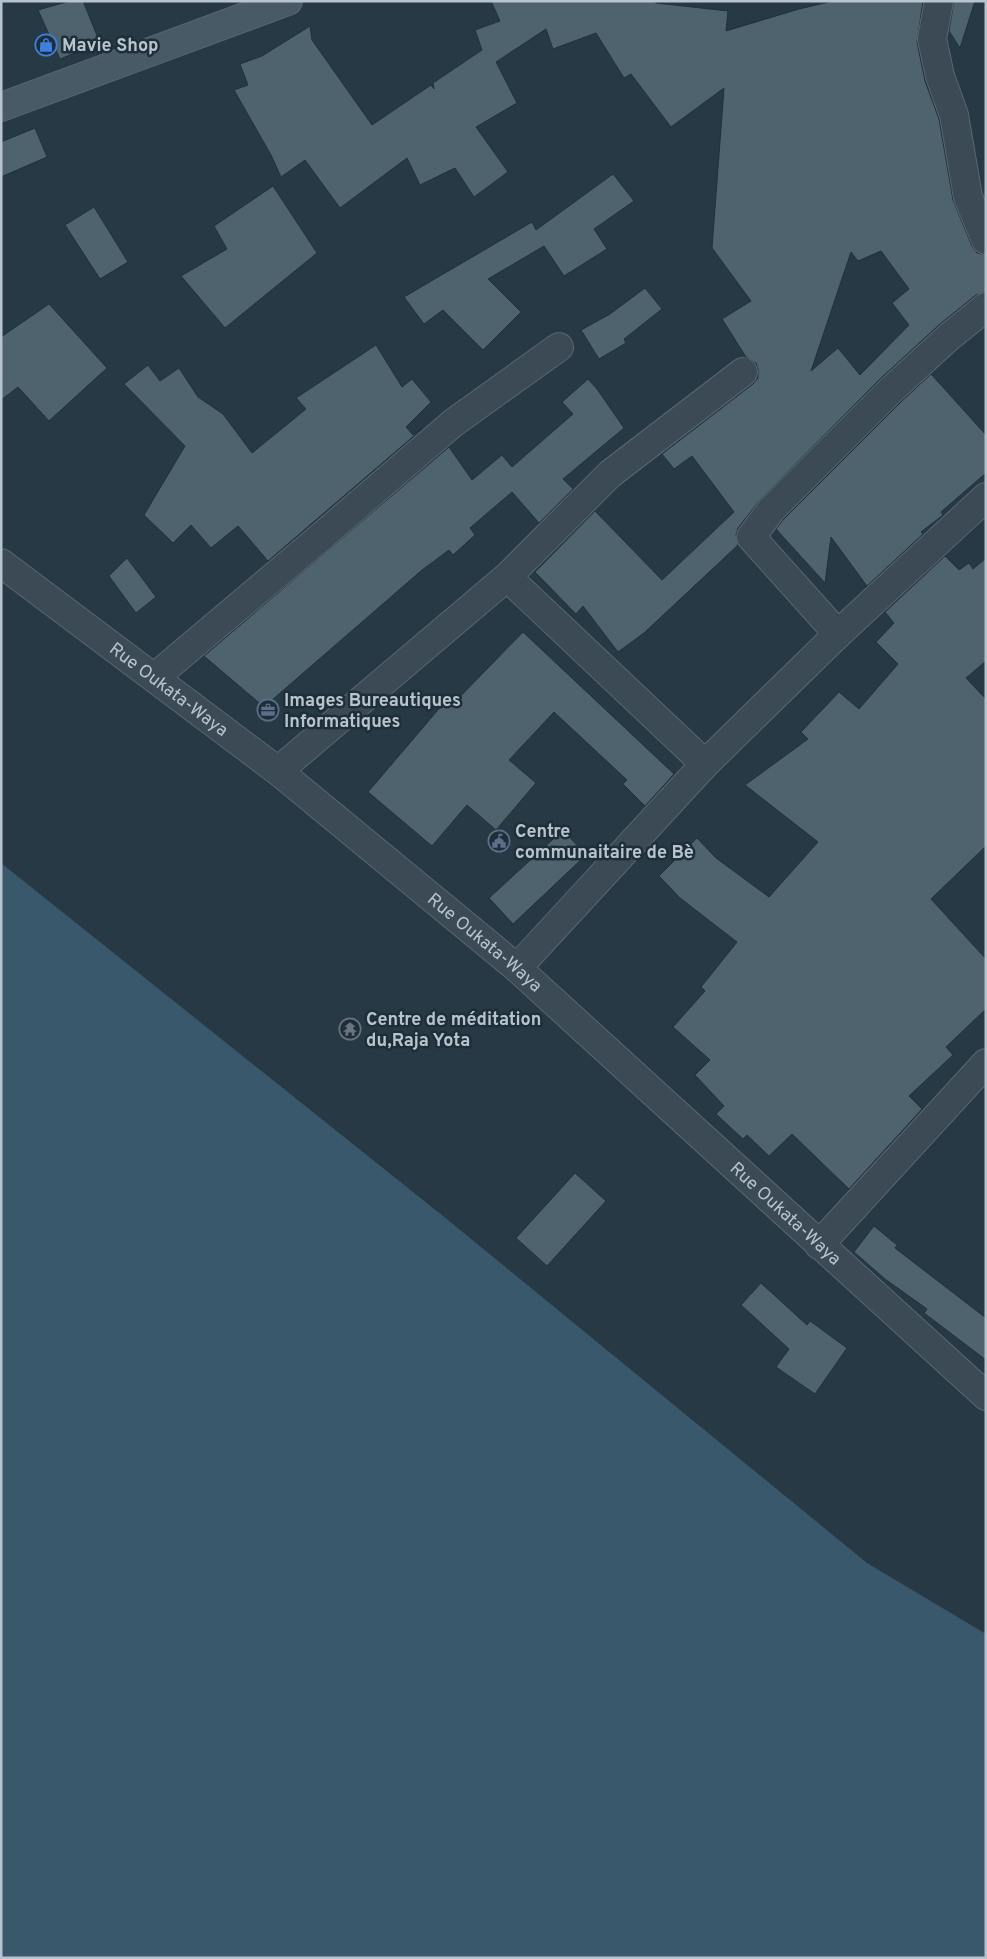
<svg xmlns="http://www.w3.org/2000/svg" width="987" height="1959" font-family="Overpass,sans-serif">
	<rect width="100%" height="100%" fill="#263944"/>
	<polygon fill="#39586b" points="1,863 448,1220 867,1563 986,1634 986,1958 1,1958"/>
	<g fill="#4f636f" stroke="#21313b" fill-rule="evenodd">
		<polygon points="70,1 83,1 100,43 60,59 38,10"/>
		<path d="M 491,1 L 655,1 L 656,3 L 728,11 L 726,31 L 799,9 L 833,1 L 923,1 L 917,42 L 925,81 L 939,119 L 953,200 L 972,246 L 977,253 L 986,255 L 986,292 L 976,295 L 940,324 L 880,379 L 759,501 L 738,528 L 736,535 L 738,545 L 644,633 L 618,652 L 583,606 L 576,614 L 535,572 L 595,511 L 662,580 L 734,512 L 692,456 L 674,469 L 662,454 L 753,384 L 758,378 L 758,369 L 756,363 L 746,357 L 722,319 L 751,301 L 712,248 L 724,88 L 671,127 L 631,74 L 624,78 L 596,33 L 553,49 L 546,29 L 496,62 L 517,103 L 476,127 L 508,172 L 474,197 L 455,168 L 420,185 L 407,158 L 340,208 L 305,160 L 281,177 L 271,155 L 234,90 L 248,85 L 240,64 L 262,56 L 310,26 L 312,40 L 372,125 L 431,85 L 434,89 L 433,83 L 482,50 L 475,30 L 500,21 ZM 881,251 L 909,289 L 892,303 L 909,325 L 860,375 L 838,348 L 811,371 L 851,252 L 858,261 Z"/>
		<polygon points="954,1 975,1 960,48 949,31"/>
		<polygon points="35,128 47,157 1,177 1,142"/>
		<polygon points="613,174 634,201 594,229 607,249 564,276 544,246 488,279 521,312 483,350 443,310 424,324 404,297 532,222 536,230"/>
		<polygon points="273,186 317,253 225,328 181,276 227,249 214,226"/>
		<polygon points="94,207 128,262 100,279 65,225"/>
		<polygon points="645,288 662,309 624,339 626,343 599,359 581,330 610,314"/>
		<polygon points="49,304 107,368 49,421 18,387 1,400 1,337"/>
		<polygon points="376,345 402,387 412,379 431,402 406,427 413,435 422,429 268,561 238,526 211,548 191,525 173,543 144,515 185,446 124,384 148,365 160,381 179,368 198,397 223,414 252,453 306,409 296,398"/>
		<polygon points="931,374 986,435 986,473 941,512 943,515 921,532 923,534 867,586 831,537 825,583 776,529 783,520 902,401"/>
		<polygon points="588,379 597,389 624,428 563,479 573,489 539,523 512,492 470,528 475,535 453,555 449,550 422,570 264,707 204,656 449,447 472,480 502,455 512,467 573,414 562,402"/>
		<polygon points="945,556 959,570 969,563 973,569 986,558 986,661 966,678 986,699 986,846 931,899 986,959 986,1009 946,1047 953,1055 909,1096 922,1109 849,1189 792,1134 769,1156 747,1135 743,1139 716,1114 724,1106 695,1075 710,1060 673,1027 705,991 701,987 737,942 680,898 659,876 697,838 716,858 769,897 818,842 745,785 808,739 801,732 839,692 859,709 898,664 876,642 894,623 885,612"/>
		<polygon points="127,558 156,597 136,613 109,576"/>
		<polygon points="523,632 674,774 645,806 623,784 627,780 554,712 509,760 536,783 496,830 467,805 432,846 368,792 443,704 449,708"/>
		<polygon points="563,830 586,855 513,924 489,898"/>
		<polygon points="575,1173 606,1201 547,1266 516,1238"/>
		<polygon points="874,1226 897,1245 895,1248 986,1318 986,1360 924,1313 927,1309 885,1279 854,1252"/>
		<polygon points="761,1283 807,1325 810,1321 847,1348 815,1394 776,1367 789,1349 741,1305"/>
	</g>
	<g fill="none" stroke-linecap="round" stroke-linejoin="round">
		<g stroke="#596771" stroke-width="30">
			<g id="minor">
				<polyline points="939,1 932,39 940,76 954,115 968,197 986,240"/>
				<path id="s1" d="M 1,563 L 278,771 L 517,968 L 986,1396"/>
				<polyline points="507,577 705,764"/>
				<polyline points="838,634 751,537 771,510 891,390 950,336 986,307"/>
				<polyline points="155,677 316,541 453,423 559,347"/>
				<polyline points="278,771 507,577 610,474 743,372"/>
				<polyline points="517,968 705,764 838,634 986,497"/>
				<polyline points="819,1245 986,1063"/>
			</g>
		</g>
		<g stroke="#596771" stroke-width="30">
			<polyline id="secondary" points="1,107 288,1"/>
		</g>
		<use href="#minor" stroke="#3b4a54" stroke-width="28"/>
		<use href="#secondary" stroke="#495a67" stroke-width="28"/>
	</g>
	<defs>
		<g id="shop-ring" transform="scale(1.125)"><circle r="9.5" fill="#1f2f39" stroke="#3f7fe0" stroke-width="1.5"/><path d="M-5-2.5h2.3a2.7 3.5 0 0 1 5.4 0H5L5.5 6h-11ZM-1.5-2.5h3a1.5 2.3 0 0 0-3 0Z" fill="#3f7fe0"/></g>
		<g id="office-ring" transform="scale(1.125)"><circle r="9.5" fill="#1f2f39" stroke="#5c6f8a" stroke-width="1.5"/><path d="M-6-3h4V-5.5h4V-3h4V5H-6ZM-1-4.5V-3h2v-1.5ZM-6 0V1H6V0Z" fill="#5c6f8a"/></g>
		<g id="civic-ring" transform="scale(1.125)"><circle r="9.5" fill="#1f2f39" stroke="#5c6f8a" stroke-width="1.5"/><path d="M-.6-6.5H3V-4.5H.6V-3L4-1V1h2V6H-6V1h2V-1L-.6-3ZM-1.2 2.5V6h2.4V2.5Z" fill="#5c6f8a"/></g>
		<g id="temple-ring" transform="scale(1.125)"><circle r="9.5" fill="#1f2f39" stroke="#6b7280" stroke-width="1.5"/><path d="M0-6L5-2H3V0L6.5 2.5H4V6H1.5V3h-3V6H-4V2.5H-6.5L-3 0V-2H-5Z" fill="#6b7280"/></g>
	</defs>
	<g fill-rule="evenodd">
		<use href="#shop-ring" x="46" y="45"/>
		<use href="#office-ring" x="268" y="710"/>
		<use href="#civic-ring" x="499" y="841"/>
		<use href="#temple-ring" x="350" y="1029"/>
	</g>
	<g text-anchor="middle" stroke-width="5" stroke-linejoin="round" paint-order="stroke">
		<g font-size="18" font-weight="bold" fill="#b8c4cd" stroke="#1f2f39" text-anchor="start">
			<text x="62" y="51">Mavie Shop</text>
			<text x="284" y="706">Images Bureautiques<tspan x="284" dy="21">Informatiques</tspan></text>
			<text x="515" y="837">Centre<tspan x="515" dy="21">communaitaire de Bè</tspan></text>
			<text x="366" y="1025">Centre de méditation<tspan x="366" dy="21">du,Raja Yota</tspan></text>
		</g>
		<g font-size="18" fill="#b8c4cd" stroke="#1f2f39">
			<text dy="6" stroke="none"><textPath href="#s1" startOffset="210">Rue Oukata-Waya</textPath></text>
			<text dy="6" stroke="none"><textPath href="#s1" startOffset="615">Rue Oukata-Waya</textPath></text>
			<text dy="6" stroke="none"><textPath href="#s1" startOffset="1020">Rue Oukata-Waya</textPath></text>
		</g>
	</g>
	<rect width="987" height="1959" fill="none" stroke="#b8c4cd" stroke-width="5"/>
</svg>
